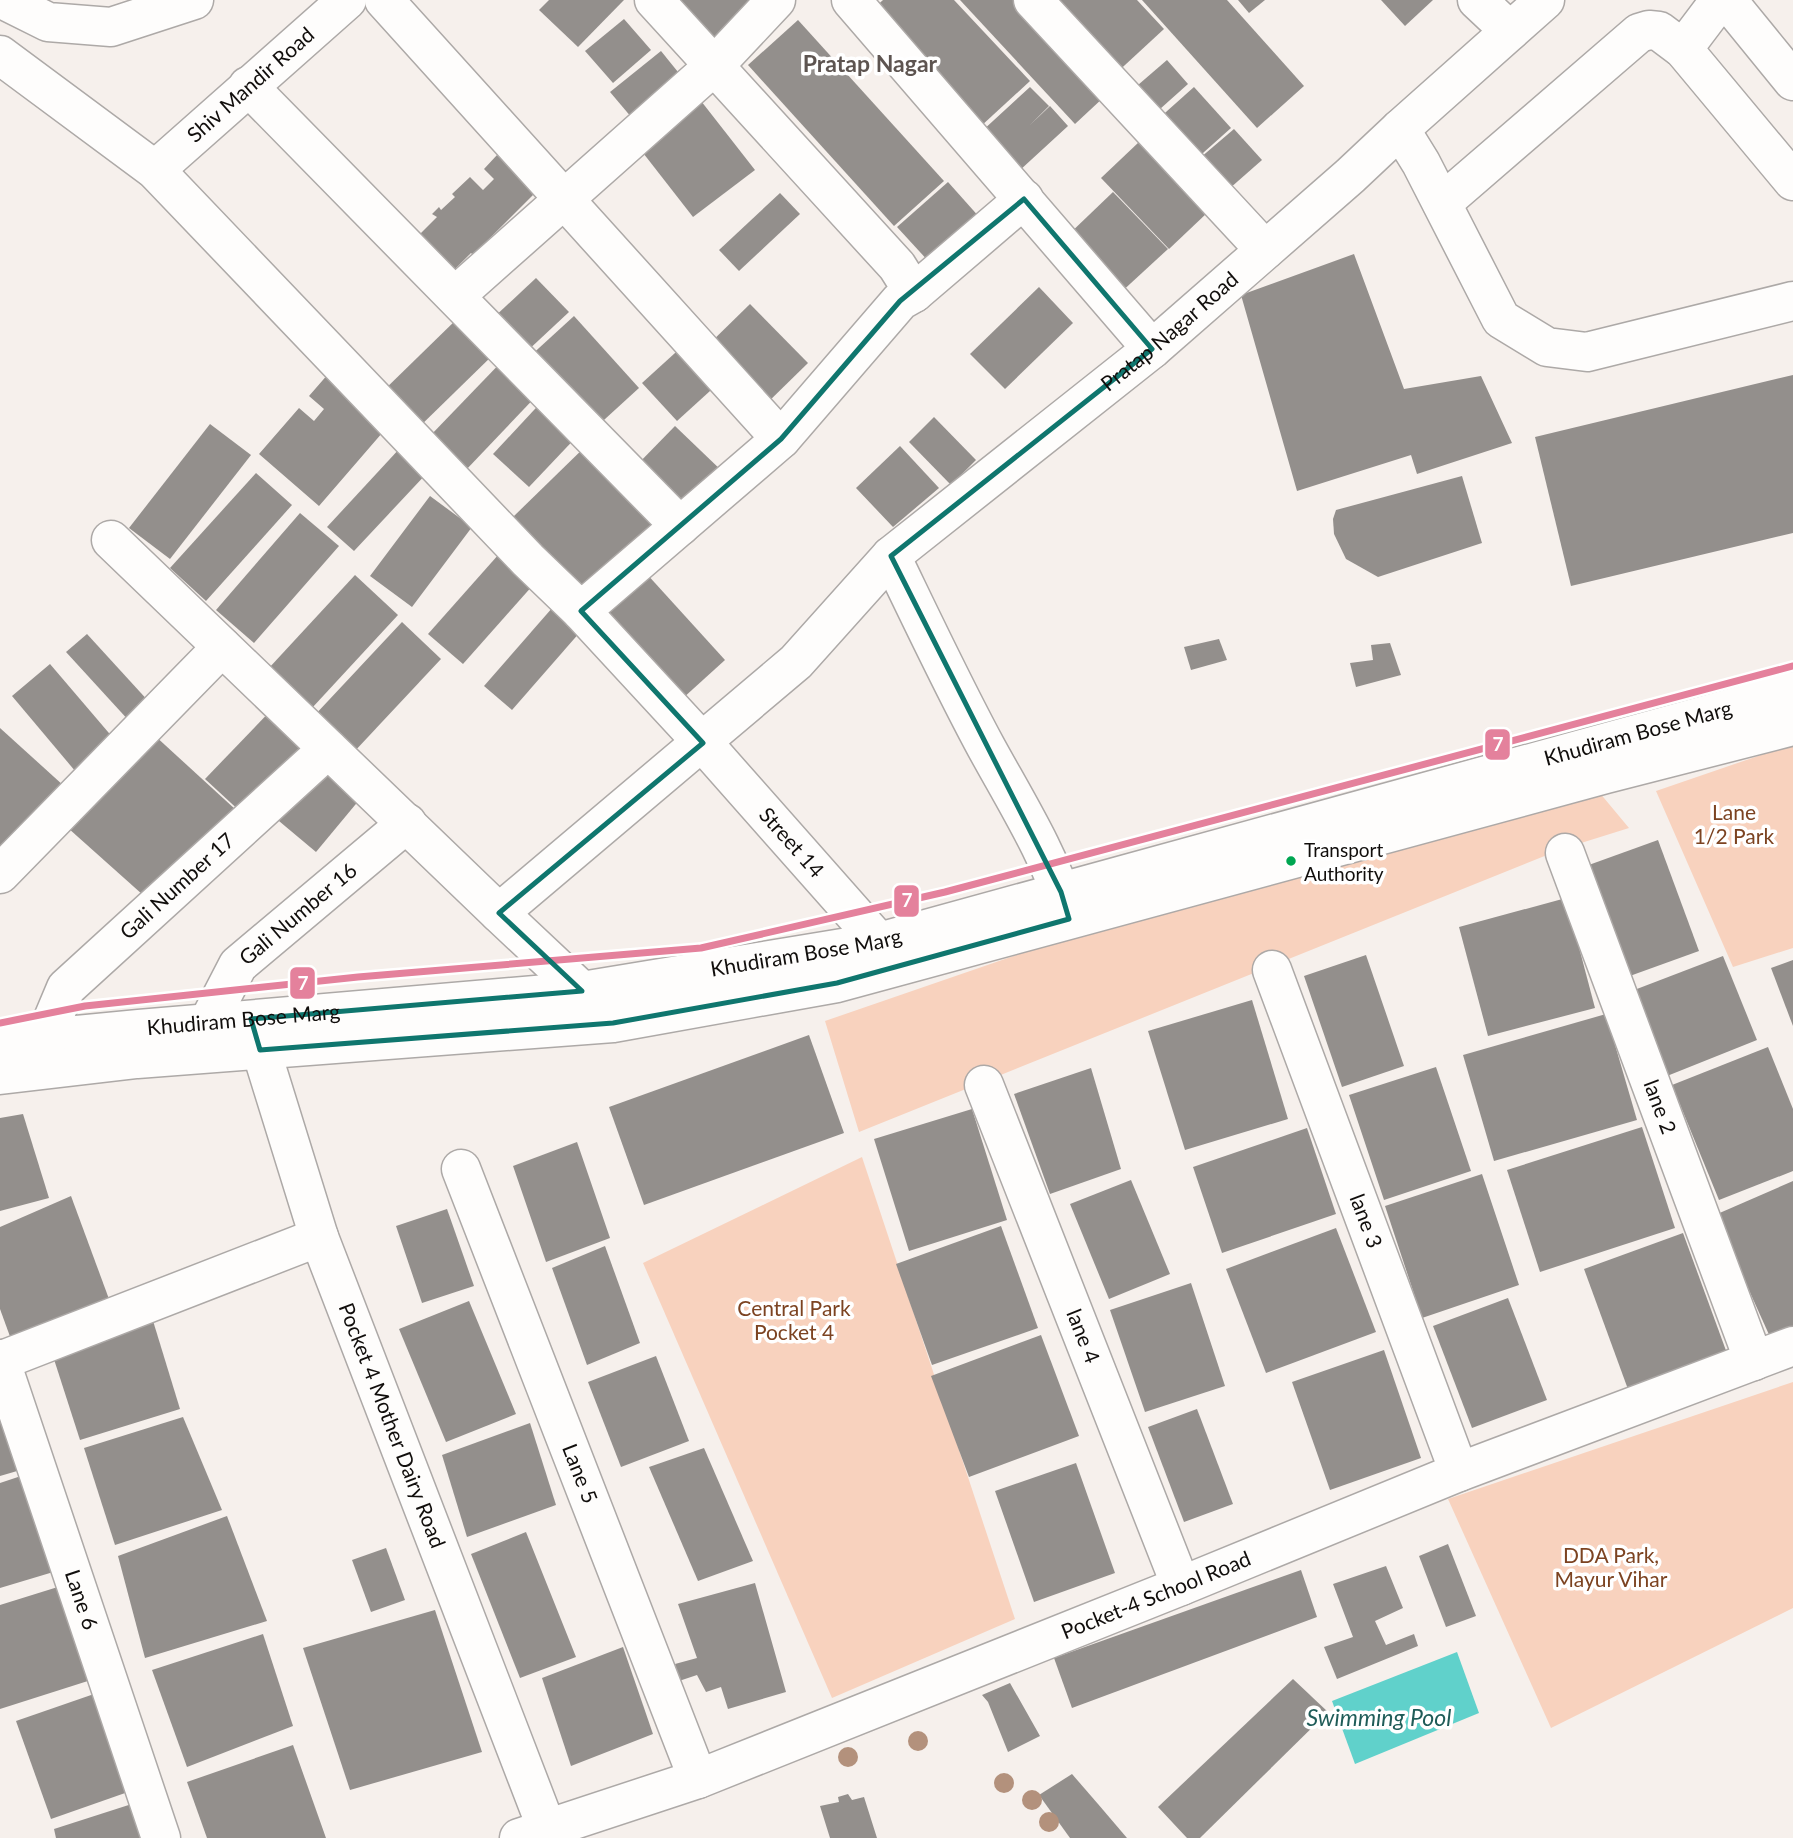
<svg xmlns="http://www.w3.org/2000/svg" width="1793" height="1838" font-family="Lato,sans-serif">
	<rect width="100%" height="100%" fill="#f6f0ec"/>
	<g fill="#f8d2be">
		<polygon points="1793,744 1793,948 1733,967 1656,791"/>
		<polygon points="1599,792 1629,828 1562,849 859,1132 825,1021 1251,874"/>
		<polygon points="862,1157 1015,1619 832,1698 643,1263"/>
		<polygon points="1793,1382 1793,1608 1551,1728 1448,1499"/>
	</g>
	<polygon fill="#60d1cb" points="1457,1652 1479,1713 1355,1764 1332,1701"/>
	<g fill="#938f8c">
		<polygon points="549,0 624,0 578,47 539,10"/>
		<polygon points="668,0 762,0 713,47"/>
		<polygon points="883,0 954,0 1030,81 980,127 872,10"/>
		<polygon points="960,0 1013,0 1104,97 1075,124"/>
		<polygon points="1041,0 1137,0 1164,29 1112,77"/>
		<polygon points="1142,0 1227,0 1304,86 1257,128"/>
		<polygon points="1238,0 1265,0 1249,13"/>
		<polygon points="1381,0 1433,0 1405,26"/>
		<polygon points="624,19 651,50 613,83 585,51"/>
		<polygon points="798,20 944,181 894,226 748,65"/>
		<polygon points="661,51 682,77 632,118 610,92"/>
		<polygon points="1167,60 1188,84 1160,109 1138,85"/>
		<polygon points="1030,87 1049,106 1030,125 1050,106 1068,126 1019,171 981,132"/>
		<polygon points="1194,87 1231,128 1194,161 1157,120"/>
		<polygon points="694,92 755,170 693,217 633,140"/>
		<polygon points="1234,129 1262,160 1221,196 1193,164"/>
		<polygon points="1139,142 1207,213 1169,249 1101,178"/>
		<polygon points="497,155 535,193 473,255 471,253 453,271 407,247 437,217 432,214 439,207 441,210 455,197 452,194 470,177 483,190 494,179 484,169"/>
		<polygon points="948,182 981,219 931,264 897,227"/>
		<polygon points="1113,192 1168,249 1118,295 1065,238"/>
		<polygon points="780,193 800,214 739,271 719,250"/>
		<polygon points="1354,254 1404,389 1481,376 1512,443 1417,474 1411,455 1297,491 1241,295"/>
		<polygon points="536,278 569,312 524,354 491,320"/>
		<polygon points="1039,287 1073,323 1005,389 970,354"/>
		<polygon points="750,304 808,363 760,410 702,351"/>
		<polygon points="460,316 496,352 414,432 378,396"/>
		<polygon points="574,316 639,388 593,430 527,359"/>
		<polygon points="686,343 721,381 677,421 642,383"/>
		<polygon points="508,355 543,389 465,471 429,437"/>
		<polygon points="329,373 389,425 319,506 259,454 299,408 314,421 324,409 309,396"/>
		<polygon points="1793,375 1793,533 1571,586 1535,437"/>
		<polygon points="547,396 583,430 529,487 493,454"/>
		<polygon points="934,417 976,460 951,485 909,442"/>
		<polygon points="210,424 251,455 170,559 129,528"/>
		<polygon points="675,426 724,473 683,515 634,468"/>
		<polygon points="591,441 667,520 588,595 513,517"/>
		<polygon points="900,446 939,488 893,527 856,488"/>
		<polygon points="401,447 428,472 354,551 327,527"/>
		<polygon points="256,473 292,505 206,601 170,568"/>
		<polygon points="1462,476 1482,543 1378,577 1346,559 1334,534 1333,519 1336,510"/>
		<polygon points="430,496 472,527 412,607 370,576"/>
		<polygon points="300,513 339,546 254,643 216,610"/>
		<polygon points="499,554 534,584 463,664 428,634"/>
		<polygon points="645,572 725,660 682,699 601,611"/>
		<polygon points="355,575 398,615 312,708 269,668"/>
		<polygon points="553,607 581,631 512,710 484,686"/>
		<polygon points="402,622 441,659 353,753 313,717"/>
		<polygon points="87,634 151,704 131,723 66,652"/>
		<polygon points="1219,639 1227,660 1191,670 1184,647"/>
		<polygon points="1390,643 1401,675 1356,687 1350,663 1373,660 1371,645"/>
		<polygon points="50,664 120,746 81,778 12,696"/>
		<polygon points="277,704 316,740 244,815 205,779"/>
		<polygon points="0,728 64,786 0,855"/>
		<polygon points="153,734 236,810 152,903 68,828"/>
		<polygon points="322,757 365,793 316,852 273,816"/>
		<polygon points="1658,840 1699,951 1627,977 1586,866"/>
		<polygon points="1566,898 1595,1008 1488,1036 1459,927"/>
		<polygon points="1366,955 1404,1066 1342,1087 1304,976"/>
		<polygon points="1723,956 1757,1040 1662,1078 1629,992"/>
		<polygon points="1793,960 1793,1026 1771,968"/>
		<polygon points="1252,1000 1288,1119 1185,1150 1148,1031"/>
		<polygon points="1606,1014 1637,1120 1494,1161 1463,1055"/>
		<polygon points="809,1035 844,1133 644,1205 609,1107"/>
		<polygon points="1768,1047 1793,1109 1793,1171 1719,1200 1672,1085"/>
		<polygon points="1436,1067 1471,1171 1384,1200 1349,1095"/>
		<polygon points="1091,1068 1121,1169 1050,1194 1014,1094"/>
		<polygon points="972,1109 1007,1220 909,1251 874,1139"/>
		<polygon points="23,1114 49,1198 0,1211 0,1118"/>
		<polygon points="1642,1127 1675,1228 1540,1272 1507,1170"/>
		<polygon points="1307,1128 1336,1214 1222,1253 1193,1167"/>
		<polygon points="577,1142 610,1238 546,1262 513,1166"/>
		<polygon points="1482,1174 1519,1285 1422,1318 1385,1206"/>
		<polygon points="1131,1180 1170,1274 1109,1299 1070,1204"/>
		<polygon points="1793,1181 1793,1331 1771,1339 1715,1215"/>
		<polygon points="71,1196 109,1299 12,1342 0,1309 0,1227"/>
		<polygon points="447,1209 474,1286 422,1303 396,1226"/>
		<polygon points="1001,1226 1038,1328 932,1365 896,1264"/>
		<polygon points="1336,1228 1376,1332 1266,1373 1226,1269"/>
		<polygon points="1683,1233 1728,1356 1629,1392 1584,1269"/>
		<polygon points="605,1246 640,1343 587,1365 552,1268"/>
		<polygon points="1191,1283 1225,1386 1145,1412 1110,1310"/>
		<polygon points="1508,1298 1547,1400 1472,1428 1433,1326"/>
		<polygon points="469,1301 516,1414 446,1442 399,1329"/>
		<polygon points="150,1311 180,1409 80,1440 51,1350"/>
		<polygon points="1041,1335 1079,1436 969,1477 931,1376"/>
		<polygon points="1384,1350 1421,1458 1330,1490 1292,1382"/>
		<polygon points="656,1356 689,1441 621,1467 588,1382"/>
		<polygon points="0,1387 24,1469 0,1476"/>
		<polygon points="1197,1409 1233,1504 1184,1522 1148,1427"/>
		<polygon points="183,1417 222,1510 115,1545 84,1448"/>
		<polygon points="530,1423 556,1505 467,1537 442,1455"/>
		<polygon points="704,1448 753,1561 698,1581 649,1467"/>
		<polygon points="1076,1463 1115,1573 1034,1602 995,1491"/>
		<polygon points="30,1473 60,1570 0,1588 0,1483"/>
		<polygon points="227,1516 267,1621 145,1658 118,1556"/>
		<polygon points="526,1532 576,1657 520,1678 471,1554"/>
		<polygon points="1448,1544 1476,1616 1446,1627 1419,1556"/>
		<polygon points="386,1548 405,1600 371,1612 352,1560"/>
		<polygon points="1386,1566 1403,1608 1375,1621 1386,1645 1414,1634 1418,1646 1337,1679 1324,1647 1353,1637 1333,1584"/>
		<polygon points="1301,1570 1317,1617 1072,1708 1054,1658"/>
		<polygon points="755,1583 786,1692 728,1709 721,1687 706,1692 697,1675 679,1681 675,1664 697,1658 678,1604"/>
		<polygon points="61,1586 91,1680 0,1709 0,1605"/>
		<polygon points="435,1610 482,1752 350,1790 303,1648"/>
		<polygon points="263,1634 293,1726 187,1767 152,1670"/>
		<polygon points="623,1647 653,1734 571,1766 542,1678"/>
		<polygon points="1293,1679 1328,1712 1200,1838 1187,1838 1158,1807"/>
		<polygon points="1010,1683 1040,1736 1008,1752 988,1702 982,1695"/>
		<polygon points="94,1694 128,1792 51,1819 16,1721"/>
		<polygon points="293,1745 326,1838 207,1838 187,1782"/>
		<polygon points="1072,1774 1098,1804 1127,1838 1070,1838 1039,1795"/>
		<polygon points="848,1794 852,1800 864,1797 877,1838 830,1838 820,1806 839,1802 838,1797"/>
		<polygon points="138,1802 150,1838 56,1838 54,1829"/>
	</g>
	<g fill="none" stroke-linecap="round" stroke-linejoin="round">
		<g stroke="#ada9a7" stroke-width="41">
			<g id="minor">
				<polyline points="4,0 48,22 111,27 194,0"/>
				<polyline points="384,0 781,439"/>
				<polyline points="851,0 1152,349"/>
				<polyline points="1033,0 1265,250"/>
				<polyline points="1477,0 1510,31"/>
				<polyline points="1727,0 1793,81"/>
				<polyline points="1683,49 1720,0"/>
				<polyline points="0,55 155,170 528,560 581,611 781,439 900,301 914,293 897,266 654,0"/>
				<polyline points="248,86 680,526"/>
				<polyline points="1400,129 1421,163 1501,319 1547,347 1587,352 1793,301"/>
				<path id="s1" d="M 155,170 L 347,0"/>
				<polyline points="1442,203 1639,33 1649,30 1659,31 1683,49 1793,181"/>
				<polyline points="914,293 1024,199"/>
				<polyline points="455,296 714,66 776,0"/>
				<polyline points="111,540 499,913 582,991"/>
				<path d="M 891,556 C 922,620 952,684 986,747 C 1015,800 1051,857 1068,915"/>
				<path id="s2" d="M 581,611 L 703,743 L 879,942"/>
				<path id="s3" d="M 1565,853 L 1754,1361"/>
				<polyline points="0,874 222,647"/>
				<path id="s4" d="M 499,913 L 796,662 L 891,556 L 1152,349 L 1350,176 L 1400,129 L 1545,0"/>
				<path id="s5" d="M 1272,970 L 1459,1472"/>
				<path id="s6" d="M 208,1023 L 238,965 L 407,823"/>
				<path id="s7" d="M 253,1024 L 319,1237 L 547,1829"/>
				<path id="s8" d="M 45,1038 L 66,988 L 328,749"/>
				<path id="s9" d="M 0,1046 L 45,1038 L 139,1029 L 582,991 L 879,942 L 1793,691"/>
				<polyline points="0,1075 137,1059 613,1023 837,983 1606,774 1793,726"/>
				<path id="s10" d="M 984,1085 L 1181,1586"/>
				<path id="s11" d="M 461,1169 L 698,1779"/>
				<path id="s12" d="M 0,1359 L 161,1838"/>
				<polyline points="0,1361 319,1237"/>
				<path id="s13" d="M 519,1838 L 698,1779 L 1181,1586 L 1459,1472 L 1793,1346"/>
			</g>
		</g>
		<use href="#minor" stroke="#fefdfc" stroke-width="38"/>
		<g stroke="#fff" stroke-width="12">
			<polyline id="metro-1" points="0,1023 85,1006 358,977 701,948 945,892 1793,666"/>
		</g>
		<use href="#metro-1" stroke="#e4819c" stroke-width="7"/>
	</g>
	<g fill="#b3917c">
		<circle cx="918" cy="1741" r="10"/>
		<circle cx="848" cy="1757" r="10"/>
		<circle cx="1004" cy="1783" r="10"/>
		<circle cx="1032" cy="1800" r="10"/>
		<circle cx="1049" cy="1822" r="10"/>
	</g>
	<path fill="none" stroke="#0f766e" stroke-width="5" stroke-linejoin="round" d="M 1024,199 L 1152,349 L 891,556 L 1061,892 L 1069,919 L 837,983 L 613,1023 L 260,1050 L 251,1019 L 582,991 L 499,913 L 703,743 L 581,611 L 781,439 L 900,301 Z"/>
	<circle fill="#00a651" stroke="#fff" stroke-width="2.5" cx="1291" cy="861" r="6"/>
	<g text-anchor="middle" stroke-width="7" stroke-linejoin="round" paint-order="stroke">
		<g font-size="19" fill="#110e0c" stroke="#fff" text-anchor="start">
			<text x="1304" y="857">Transport<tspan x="1304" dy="24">Authority</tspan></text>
		</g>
		<g font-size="21" fill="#110e0c" stroke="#fff">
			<text dy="7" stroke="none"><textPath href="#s1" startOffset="128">Shiv Mandir Road</textPath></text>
			<text dy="7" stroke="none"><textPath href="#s4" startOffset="889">Pratap Nagar Road</textPath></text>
			<text dy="7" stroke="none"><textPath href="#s9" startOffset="1673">Khudiram Bose Marg</textPath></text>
			<text dy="7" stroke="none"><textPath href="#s2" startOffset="313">Street 14</textPath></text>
			<text dy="7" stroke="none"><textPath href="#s8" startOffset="205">Gali Number 17</textPath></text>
			<text dy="7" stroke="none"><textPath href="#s6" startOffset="144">Gali Number 16</textPath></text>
			<text dy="7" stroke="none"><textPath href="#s9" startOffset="812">Khudiram Bose Marg</textPath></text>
			<text dy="7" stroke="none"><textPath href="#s9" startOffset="245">Khudiram Bose Marg</textPath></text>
			<text dy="7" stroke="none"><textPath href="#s3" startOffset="271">lane 2</textPath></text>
			<text dy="7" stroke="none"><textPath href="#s5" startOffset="268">lane 3</textPath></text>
			<text dy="7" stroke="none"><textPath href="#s10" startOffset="270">lane 4</textPath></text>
			<text dy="7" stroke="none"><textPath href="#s7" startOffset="425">Pocket 4 Mother Dairy Road</textPath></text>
			<text dy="7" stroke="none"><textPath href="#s11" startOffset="327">Lane 5</textPath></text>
			<text dy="7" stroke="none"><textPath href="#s13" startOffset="682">Pocket-4 School Road</textPath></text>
			<text dy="7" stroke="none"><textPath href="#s12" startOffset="254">Lane 6</textPath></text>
		</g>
		<g font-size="21" fill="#7c4321" stroke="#fff">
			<text x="1734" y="820">Lane<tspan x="1734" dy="24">1/2 Park</tspan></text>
			<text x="794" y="1316">Central Park<tspan x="794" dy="24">Pocket 4</tspan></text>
			<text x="1611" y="1563">DDA Park,<tspan x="1611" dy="24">Mayur Vihar</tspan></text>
		</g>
		<g font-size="23" font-weight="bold" fill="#5d5450" stroke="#fff">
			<text x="870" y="72">Pratap Nagar</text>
		</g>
		<g font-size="23" font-style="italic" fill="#1f5c58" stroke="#fff">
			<text x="1379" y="1726">Swimming Pool</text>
		</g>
	</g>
	<g stroke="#fff" stroke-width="2.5">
		<rect x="1484" y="728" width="27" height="33" rx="7" fill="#e4819c"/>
		<rect x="893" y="884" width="27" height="34" rx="7" fill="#e4819c"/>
		<rect x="289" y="966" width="27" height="34" rx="7" fill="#e4819c"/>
	</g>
	<g font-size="19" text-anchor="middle" font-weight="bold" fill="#fff">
		<text x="1498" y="751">7</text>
		<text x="907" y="907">7</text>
		<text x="303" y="990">7</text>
	</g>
</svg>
